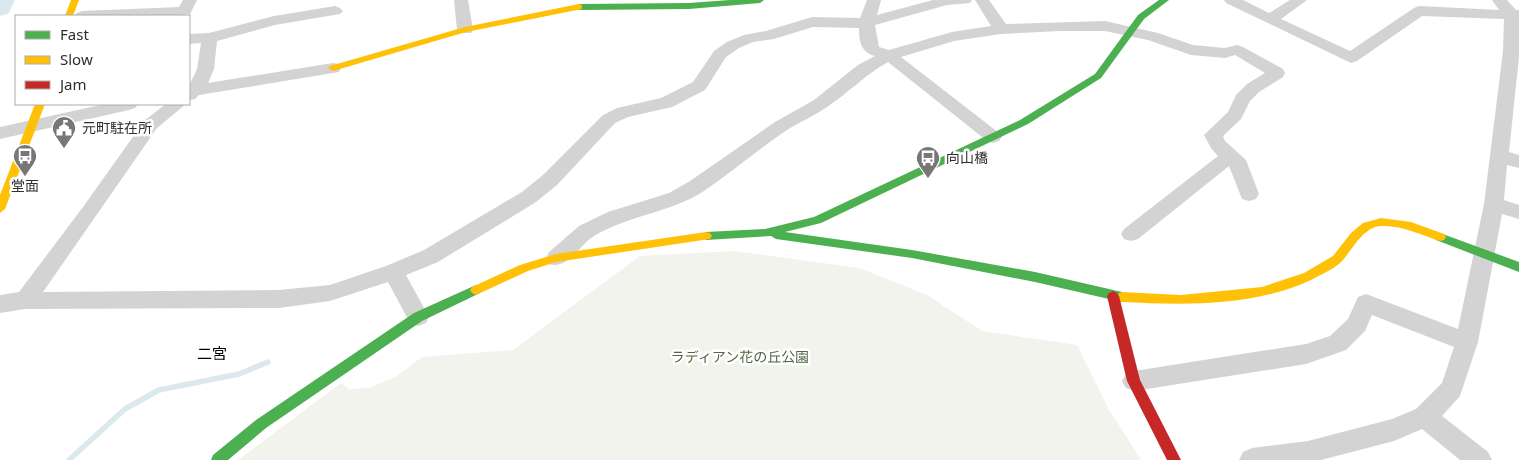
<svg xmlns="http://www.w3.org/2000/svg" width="1519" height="460" font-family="'Noto Sans','Noto Sans JP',sans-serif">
	<rect width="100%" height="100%" fill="#fff"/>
	<polygon fill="#f1f3ec" points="734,251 859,268 927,295 982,331 1077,345 1108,408 1141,460 238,460 341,383 349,389 369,388 397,376 422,357 513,350 640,256"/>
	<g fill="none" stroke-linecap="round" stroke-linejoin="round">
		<polyline stroke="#dbe9ef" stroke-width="5.5" points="69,460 125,409 159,390 239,374 268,362"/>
		<polygon fill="#dbe9ef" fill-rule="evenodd" points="0,0 15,0 8,14 0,16"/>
		<g fill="#d3d3d3" fill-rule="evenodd">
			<polygon points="183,0 197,0 190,14 171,16 74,16 77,13 82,11 179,7"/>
			<polygon points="454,0 468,0 473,30 471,33 459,33 457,30"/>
			<path d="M 867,0 L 881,0 L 877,15 L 933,0 L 972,0 L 970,3 L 947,5 L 875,25 L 879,47 L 889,50 L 952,32 L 991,26 L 975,0 L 989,0 L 1006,24 L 1105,21 L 1158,33 L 1193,45 L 1225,48 L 1237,45 L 1243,47 L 1283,69 L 1285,73 L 1283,77 L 1259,92 L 1250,101 L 1241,119 L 1223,136 L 1225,141 L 1246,160 L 1259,194 L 1256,199 L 1249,201 L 1242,199 L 1229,166 L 1138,239 L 1131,241 L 1124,239 L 1121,234 L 1124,229 L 1218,156 L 1211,148 L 1204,135 L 1228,112 L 1236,95 L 1247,84 L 1265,73 L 1235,55 L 1225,58 L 1191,55 L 1148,40 L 1105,31 L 1060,31 L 1001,34 L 954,41 L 901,57 L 999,133 L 1002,137 L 999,141 L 993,143 L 987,141 L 888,62 C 865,75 848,93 827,107 C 814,116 800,122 787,130 C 758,149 732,172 704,191 C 670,213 629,215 594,236 C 579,245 568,270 549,264 L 546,258 L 549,252 L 579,226 L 608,212 L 669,193 L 690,181 L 775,122 L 814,100 L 858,65 L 875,56 C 861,52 859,42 859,28 L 813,27 L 774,39 L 753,42 L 739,48 L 726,57 L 705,90 L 672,107 L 628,117 L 615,123 L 557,185 L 536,202 L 438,262 L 406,275 L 429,317 L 426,323 L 418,326 L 410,323 L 388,282 L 330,301 L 279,308 L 25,309 L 0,313 L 0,295 L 19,292 L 83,207 L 145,120 L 166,104 L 186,104 L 157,128 L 43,292 L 279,290 L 330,285 L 386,266 L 424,250 L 522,192 L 543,175 L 603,115 L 617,108 L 661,98 L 693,82 L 714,51 L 727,42 L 744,35 L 766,31 L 812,17 L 860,18 Z"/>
			<polygon points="1224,0 1243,0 1269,13 1290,0 1307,0 1281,19 1350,51 1414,8 1419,6 1499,10 1492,0 1507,0 1516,10 1519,10 1519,57 1509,152 1519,155 1519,168 1507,165 1504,200 1519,205 1519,219 1502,214 1478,342 1460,396 1442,416 1488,452 1492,460 1460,460 1422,429 1394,441 1321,460 1239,460 1243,452 1252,448 1308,441 1392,419 1416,409 1442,383 1454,347 1372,315 1365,331 1346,350 1306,364 1134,391 1126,388 1122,381 1126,374 1134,371 1306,344 1330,336 1348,319 1358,297 1366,294 1458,329 1484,204 1503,51 1504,19 1422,16 1357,61 1351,63 1226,3"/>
			<polygon points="335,6 340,8 343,11 340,14 275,25 217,41 214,69 208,83 333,63 339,64 341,68 339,72 199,95 195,99 189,100 189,86 197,69 201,43 189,44 189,34 209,33 274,16"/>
			<polygon points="105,104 138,104 135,108 129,110 0,139 0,127"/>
		</g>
		<g fill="#4caf50" fill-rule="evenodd">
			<polygon points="730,0 764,0 760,3 689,9 579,10 575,7 579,4 689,3"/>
			<polygon points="1159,0 1169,0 1144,19 1101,78 1028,124 821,223 785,232 912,250 1035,272 1122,292 1126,294 1128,297 1126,300 1122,302 1035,282 912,258 776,239 771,236 706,240 700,236 706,232 765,229 814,217 1020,120 1095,74 1138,15"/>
			<polygon points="1440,233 1519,262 1519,272 1436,240 1434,237 1436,234"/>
			<polygon points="476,285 480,287 482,290 480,293 422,321 266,428 228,460 211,460 213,455 256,420 414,313"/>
		</g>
		<g fill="#ffc107" fill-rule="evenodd">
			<polygon points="71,0 79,0 73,16 65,16"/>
			<polygon points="579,4 582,5 582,9 466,32 333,71 328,68 330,66 465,27"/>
			<polygon points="35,104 45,104 5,209 0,213 0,195"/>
			<path d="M 1381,218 L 1411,222 L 1444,234 L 1446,237 L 1444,240 L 1440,241 C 1421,235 1402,225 1381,226 C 1363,227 1353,249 1342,261 C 1336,268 1322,274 1313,279 C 1256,307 1184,305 1122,302 L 1118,300 L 1116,297 L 1118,294 L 1122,292 L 1181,295 L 1262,287 L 1304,273 L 1333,256 L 1351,233 L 1363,223 Z"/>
			<polygon points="706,232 710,233 712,236 710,239 556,262 528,271 476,295 472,293 470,290 472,287 520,265 556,254"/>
		</g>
		<polygon fill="#c62828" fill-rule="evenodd" points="1113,291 1117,293 1119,296 1140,380 1181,460 1167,460 1127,381 1107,296 1109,293"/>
	</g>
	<defs>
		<g id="civic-pin" transform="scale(1.25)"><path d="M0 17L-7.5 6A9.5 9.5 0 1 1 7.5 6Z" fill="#777" stroke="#fff"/><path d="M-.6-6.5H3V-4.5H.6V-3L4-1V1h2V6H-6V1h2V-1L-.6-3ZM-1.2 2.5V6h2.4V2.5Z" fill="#fff"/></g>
		<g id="bus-pin" transform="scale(1.25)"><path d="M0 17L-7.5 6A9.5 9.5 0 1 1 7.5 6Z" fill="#777" stroke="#fff"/><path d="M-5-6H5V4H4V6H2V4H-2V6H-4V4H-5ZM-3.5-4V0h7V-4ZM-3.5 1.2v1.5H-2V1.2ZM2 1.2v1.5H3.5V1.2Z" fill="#fff"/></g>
	</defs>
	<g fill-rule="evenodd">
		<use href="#civic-pin" x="64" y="128"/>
		<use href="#bus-pin" x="25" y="156"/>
		<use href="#bus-pin" x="928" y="158"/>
	</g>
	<g text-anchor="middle" stroke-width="5" stroke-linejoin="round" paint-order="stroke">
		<g font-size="14" fill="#2e2e2e" stroke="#fff" text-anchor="start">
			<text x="82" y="133">元町駐在所</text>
			<text x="946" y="163">向山橋</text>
			<text x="25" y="191" text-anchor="middle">堂面</text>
		</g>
		<g font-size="14" fill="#546540" stroke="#fff">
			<text x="740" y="362">ラディアン花の丘公園</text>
		</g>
		<g font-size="15" fill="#000" stroke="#fff">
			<text x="212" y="359">二宮</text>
		</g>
	</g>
	<rect x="15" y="15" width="175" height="90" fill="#ffffff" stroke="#ababab"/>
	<rect x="25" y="31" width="25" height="8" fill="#4caf50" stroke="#ababab"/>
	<text x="60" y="40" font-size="15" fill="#2e2e2e">Fast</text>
	<rect x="25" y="56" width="25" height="8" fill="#ffc107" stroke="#ababab"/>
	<text x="60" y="65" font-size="15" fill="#2e2e2e">Slow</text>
	<rect x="25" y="81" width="25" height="8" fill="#c62828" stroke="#ababab"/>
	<text x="60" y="90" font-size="15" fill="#2e2e2e">Jam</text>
</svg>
